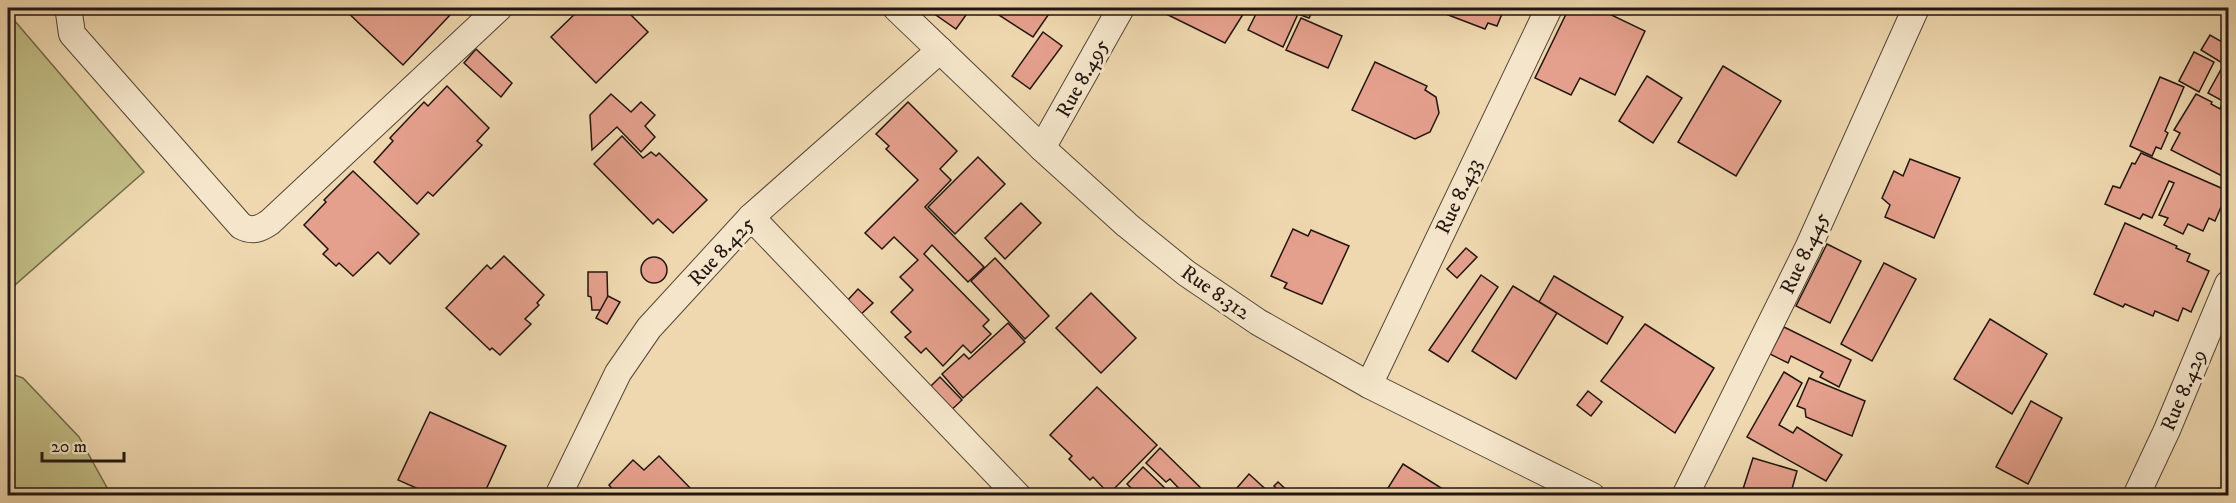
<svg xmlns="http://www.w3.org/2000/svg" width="2236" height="503" font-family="'IM FELL DW Pica',serif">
	<rect width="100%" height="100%" fill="#efd8af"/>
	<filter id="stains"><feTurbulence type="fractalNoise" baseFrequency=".00333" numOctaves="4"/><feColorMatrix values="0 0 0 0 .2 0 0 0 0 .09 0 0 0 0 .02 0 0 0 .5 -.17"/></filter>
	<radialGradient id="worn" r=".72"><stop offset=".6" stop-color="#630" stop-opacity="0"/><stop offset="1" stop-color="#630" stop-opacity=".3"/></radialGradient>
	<g fill="#c1bc85" stroke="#72694a" stroke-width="1.5">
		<polygon points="8,13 144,172 8,291"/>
		<polygon points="8,373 23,378 79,437 111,495 8,495"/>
	</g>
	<g fill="#e5a08d" stroke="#221610" stroke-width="1.5">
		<polygon points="343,8 442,8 450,15 403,65"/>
		<polygon points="581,8 624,8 648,32 596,83 551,37"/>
		<polygon points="941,8 971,8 956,29 936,15"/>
		<polygon points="988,8 1053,8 1033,37"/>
		<polygon points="1154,8 1247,8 1225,43"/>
		<polygon points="1259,8 1314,8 1309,18 1298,14 1283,47 1248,30"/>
		<polygon points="1430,8 1500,8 1504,9 1497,26 1488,23 1485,29"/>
		<polygon points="1569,8 1597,8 1645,31 1615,95 1580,78 1571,95 1535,78"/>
		<polygon points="1301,18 1342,36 1328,68 1286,50"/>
		<polygon points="2228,30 2228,104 2208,93 2224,64 2201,50 2210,35 2222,42"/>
		<polygon points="1043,32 1062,46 1030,89 1012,76"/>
		<polygon points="476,49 512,83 501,97 464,63"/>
		<polygon points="2194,52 2214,62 2199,92 2179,81"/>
		<polygon points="1375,62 1427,86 1425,90 1436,97 1439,113 1430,132 1415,139 1352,110"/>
		<polygon points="1723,66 1781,101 1736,176 1678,142"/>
		<polygon points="1647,76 1682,98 1653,143 1619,121"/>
		<polygon points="2160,77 2184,87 2165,131 2168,133 2161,149 2156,147 2152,156 2130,146"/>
		<polygon points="447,86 489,128 477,141 482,145 433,196 428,192 417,204 374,162 393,141 390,138 424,102 428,106"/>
		<polygon points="611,94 631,112 641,102 655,115 645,126 655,137 641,152 617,127 592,150 590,115"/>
		<polygon points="2196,94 2212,102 2211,104 2220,109 2221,106 2225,108 2227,105 2228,106 2228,179 2171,150 2180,133 2174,130"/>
		<polygon points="908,102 957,151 940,169 951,180 925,207 984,267 968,282 932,245 924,254 989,320 983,326 991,334 971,353 963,345 943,366 926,348 921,353 905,337 911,332 891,312 913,290 900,277 918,260 894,237 882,249 865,233 918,180 886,149 889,146 876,134"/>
		<polygon points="622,136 643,158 651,152 656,156 659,153 707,200 673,233 658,219 653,224 594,164"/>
		<polygon points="2141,153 2228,191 2215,221 2209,218 2203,231 2188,224 2183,234 2164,225 2168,218 2159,215 2174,183 2169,181 2152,218 2143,214 2140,219 2105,204 2113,186 2120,188 2132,163 2135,164"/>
		<polygon points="978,157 1005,184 955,234 928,207"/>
		<polygon points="1910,159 1960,178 1934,238 1885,217 1890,205 1882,198 1894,171 1903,176"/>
		<polygon points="353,171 419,234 390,264 378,252 353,276 339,263 336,266 323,254 328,249 304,225 326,202 324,200"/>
		<polygon points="1021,203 1041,223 1005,259 985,238"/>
		<polygon points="2125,223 2177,246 2176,248 2190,254 2187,261 2209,271 2191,312 2183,308 2178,321 2155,311 2153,316 2125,304 2123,307 2094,294"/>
		<polygon points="1293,229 1308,236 1311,230 1349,246 1322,304 1284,288 1287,283 1271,276"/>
		<polygon points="1827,244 1861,261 1830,323 1796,306"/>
		<polygon points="1466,248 1477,257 1457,278 1447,269"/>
		<polygon points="504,256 544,295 537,303 539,305 525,319 531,324 500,355 492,348 490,350 446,308 487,265 491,269"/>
		<circle cx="654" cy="270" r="13"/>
		<polygon points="995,258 1049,316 1025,339 971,281"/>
		<polygon points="1884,263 1916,279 1872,361 1841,344"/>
		<polygon points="588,272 607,272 608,310 592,310 591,297 588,296"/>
		<polygon points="1481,275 1498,287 1448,362 1429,350"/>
		<polygon points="1554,276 1623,317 1607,344 1539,302"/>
		<polygon points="1513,286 1557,313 1516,379 1472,351"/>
		<polygon points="858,289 873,303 859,316 846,302"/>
		<polygon points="1091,293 1136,338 1101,373 1056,328"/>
		<polygon points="608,296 620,302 607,324 596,318"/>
		<polygon points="1990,319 2047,354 2012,414 1954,379"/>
		<polygon points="1008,323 1025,342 963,398 942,374 964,354 969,359"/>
		<polygon points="1645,324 1714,368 1675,433 1601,381"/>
		<polygon points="1784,327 1851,360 1839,387 1820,377 1823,372 1791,356 1788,363 1770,354"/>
		<polygon points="1784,372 1802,383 1779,425 1793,433 1797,427 1842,455 1826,481 1747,437"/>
		<polygon points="940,377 962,400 946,415 925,392"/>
		<polygon points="1809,378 1865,401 1852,436 1806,417 1805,409 1797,406"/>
		<polygon points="1097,387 1157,445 1109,494 1093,477 1090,480 1069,459 1072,456 1050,435"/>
		<polygon points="1588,391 1602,402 1591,416 1577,405"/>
		<polygon points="2031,401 2062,418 2028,484 1996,467"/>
		<polygon points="430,412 506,446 483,496 434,496 398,480"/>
		<polygon points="1160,448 1209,496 1186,496 1170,479 1166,482 1146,463"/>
		<polygon points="659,456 695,493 693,496 618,496 609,485 633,460 644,470"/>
		<polygon points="1753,458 1797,471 1790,496 1764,496 1743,489"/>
		<polygon points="1403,464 1446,491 1443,496 1383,496"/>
		<polygon points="1143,467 1173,496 1139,496 1127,484"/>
		<polygon points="1249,474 1273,496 1230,496"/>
		<polygon points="1278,482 1293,496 1284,496 1274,486"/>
	</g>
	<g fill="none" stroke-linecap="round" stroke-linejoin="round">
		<g stroke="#554638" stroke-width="28">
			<g id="street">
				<path d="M 70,8 L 69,13 L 72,34 L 241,226 C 252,232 260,229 270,222 L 499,8"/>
				<polyline points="896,8 1042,148 1127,225 1186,273 1258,322 1369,385 1592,496"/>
				<polyline points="1042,148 1121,8"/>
				<polyline points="751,217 1018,496"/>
				<polyline points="1369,385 1549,8"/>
				<polyline points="558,496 618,373 649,328 751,217 940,50"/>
				<polyline points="1685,496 1808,248 1916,8"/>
				<polyline points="2136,496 2167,430 2228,284"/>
			</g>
		</g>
		<use href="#street" stroke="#f5e6cb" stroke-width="26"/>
	</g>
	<g text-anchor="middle" stroke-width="6" stroke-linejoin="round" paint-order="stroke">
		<g font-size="21" fill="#221610" stroke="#f5e6cb">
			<text transform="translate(1082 78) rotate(-61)" y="7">Rue 8.495</text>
			<text transform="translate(1458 196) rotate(-65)" y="7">Rue 8.433</text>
			<text transform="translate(721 251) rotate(-47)" y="7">Rue 8.425</text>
			<text transform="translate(1804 253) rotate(-65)" y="7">Rue 8.445</text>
			<text transform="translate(1216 292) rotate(35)" y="7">Rue 8.312</text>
			<text transform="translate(2183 390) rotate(-67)" y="7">Rue 8.429</text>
		</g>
	</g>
	<rect width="2236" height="503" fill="none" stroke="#efd8af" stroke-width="30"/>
	<rect x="9" y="9" width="2218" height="485" fill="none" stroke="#221610" stroke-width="3"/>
	<rect x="15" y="15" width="2206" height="473" fill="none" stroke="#221610" stroke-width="1.5"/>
	<path d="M42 452v9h82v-9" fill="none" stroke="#221610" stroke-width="3"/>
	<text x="51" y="452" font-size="18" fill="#221610" stroke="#f5e6cb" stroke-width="4.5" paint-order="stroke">20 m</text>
	<rect width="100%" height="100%" filter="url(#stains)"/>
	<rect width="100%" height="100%" fill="url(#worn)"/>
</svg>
